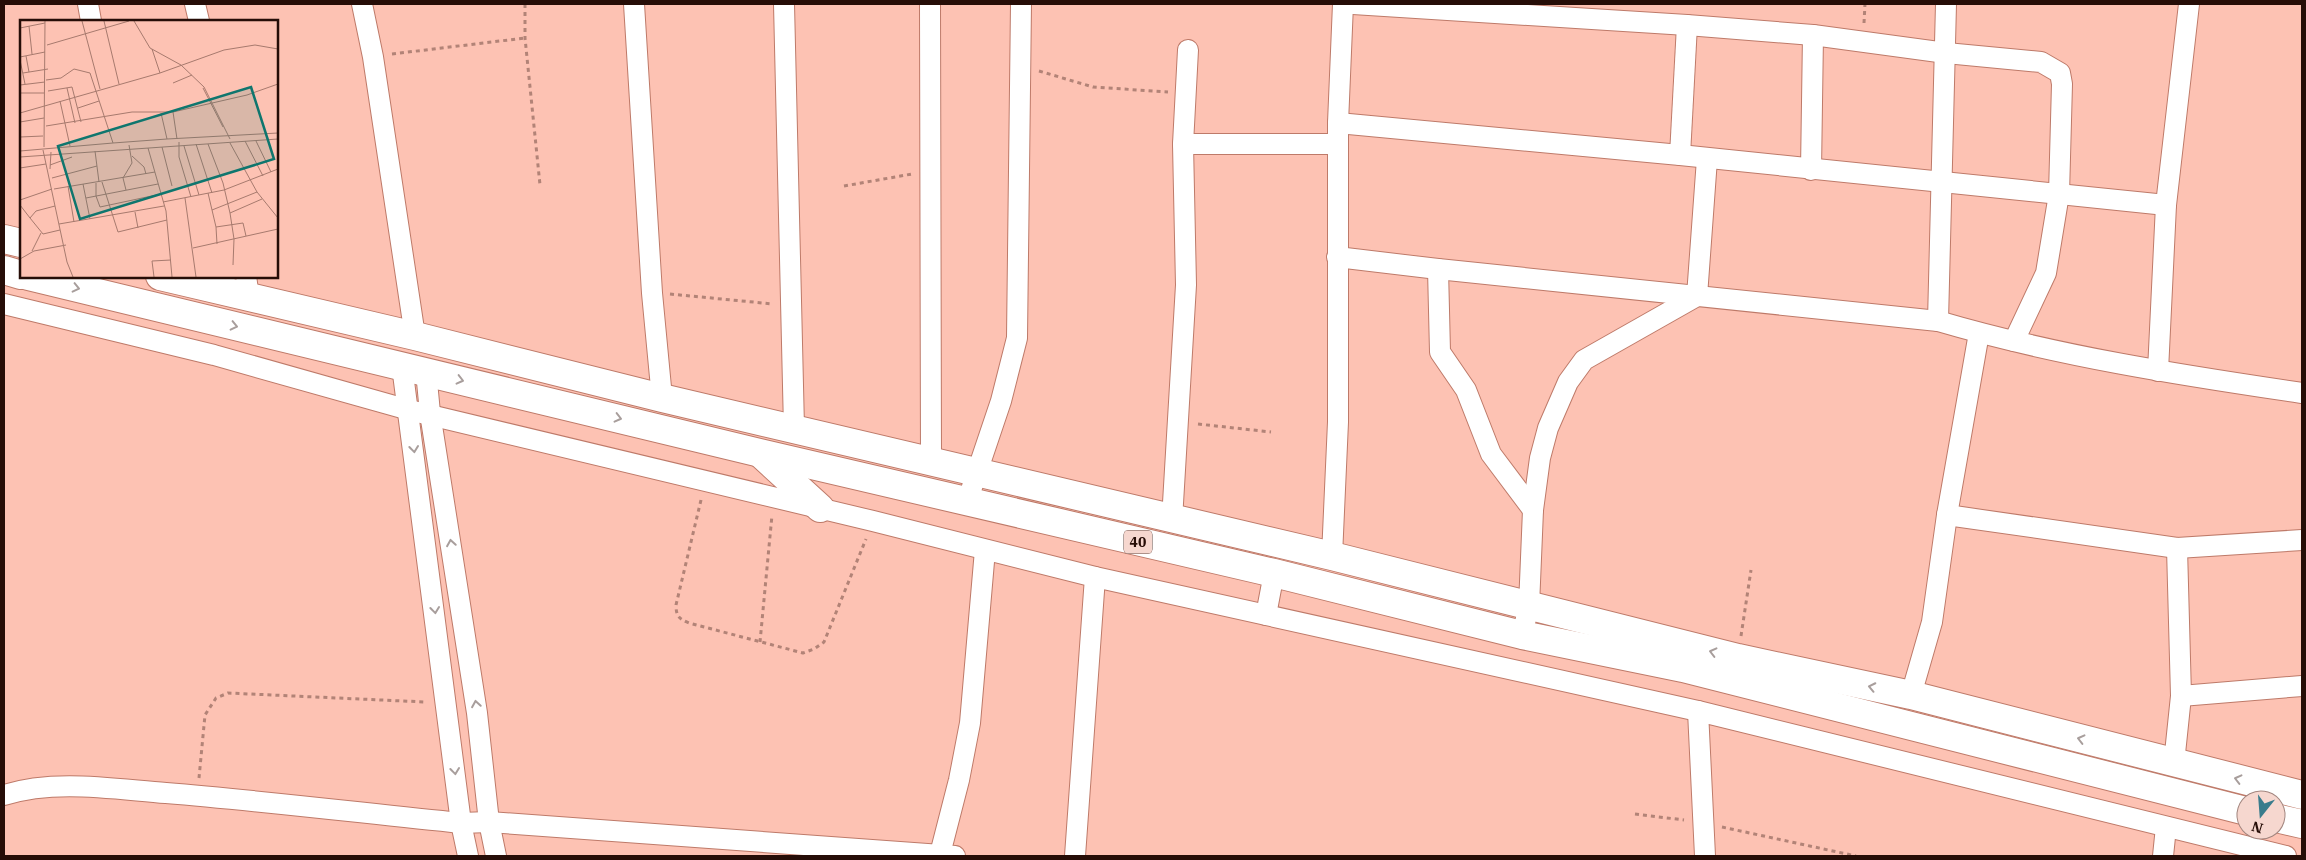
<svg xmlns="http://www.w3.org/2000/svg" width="2306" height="860" font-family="'IBM Plex Serif',serif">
	<rect width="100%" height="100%" fill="#fdc2b3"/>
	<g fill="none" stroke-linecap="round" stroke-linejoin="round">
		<g stroke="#be7a69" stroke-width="22">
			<g id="minor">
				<polyline points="88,4 91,21"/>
				<polyline points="195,4 199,21"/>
				<polyline points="362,4 373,57 415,336"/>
				<polyline points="634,4 652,293 662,398"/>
				<polyline points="784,4 794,428"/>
				<polyline points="930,4 931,462"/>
				<polyline points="1353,4 1687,25 1813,35 1946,53 2041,62 2060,73 2062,84 2059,194 2046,273 2014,341"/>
				<polyline points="1338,123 1680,155 2166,205"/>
				<polyline points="1183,144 1338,144"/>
				<polyline points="1680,155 1687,25"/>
				<polyline points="1811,170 1813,35"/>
				<path d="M 1337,257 L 1438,269 L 1938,321 C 2057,356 2180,375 2302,393"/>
				<polyline points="1438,269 1440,352 1466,390 1491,454 1533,510"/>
				<polyline points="246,276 249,297"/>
				<polyline points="4,304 214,355 409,410 873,521 1095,577 1075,856"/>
				<polyline points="1938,321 1946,4"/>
				<polyline points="402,366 461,823 468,856"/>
				<polyline points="426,371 430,413 477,713 489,822 496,856"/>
				<polyline points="2158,371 2166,205 2189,4"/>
				<polyline points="967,502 1001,401 1017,338 1021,4"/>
				<polyline points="1947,515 2177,548 2302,540"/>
				<polyline points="1172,520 1186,285 1183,144 1188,50"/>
				<polyline points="1332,556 1338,422 1338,123 1343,4"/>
				<polyline points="1095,577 1698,711"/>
				<polyline points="1266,615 1274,573"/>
				<polyline points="1522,635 1529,606 1533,510 1540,458 1548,428 1568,382 1584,360 1697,296 1707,159"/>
				<polyline points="1911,695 1932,622 1947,515 1979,333"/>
				<polyline points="2181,696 2302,686"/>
				<polyline points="2174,763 2181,696 2177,548"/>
				<path d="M 4,795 C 55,779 113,789 166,793 C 264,801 362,813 461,823 L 489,822 L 955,856"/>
				<polyline points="940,854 959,780 970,723 985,550"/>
				<polyline points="1705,856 1698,711 2286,856"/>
				<polyline points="2163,856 2166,827"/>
			</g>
		</g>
		<g stroke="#be7a69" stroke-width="30">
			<g id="trunk">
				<polyline points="4,239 21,243"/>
				<polyline points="4,270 21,275"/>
				<polyline points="28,276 760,453 1274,573 1522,635 1683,668 2246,811"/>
				<polyline points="160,276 415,336 662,398 1332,556 1738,658 1911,695 2302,795"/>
				<polyline points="761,454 820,508"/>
				<polyline points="2276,818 2302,824"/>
			</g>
		</g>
		<g stroke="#b28377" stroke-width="3" stroke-dasharray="4 4" stroke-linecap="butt">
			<polyline points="525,4 525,38 540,185"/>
			<polyline points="1864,23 1865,4"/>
			<polyline points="392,54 525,38"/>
			<polyline points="1039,71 1093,87 1168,92"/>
			<polyline points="844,186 912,174"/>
			<polyline points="670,294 773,304"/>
			<polyline points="1198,424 1271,432"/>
			<path d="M 701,500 L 676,605 C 676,616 679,619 689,623 L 803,653 L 814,649 L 824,642 L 866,539"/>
			<polyline points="1741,636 1751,570"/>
			<polyline points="760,642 772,515"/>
			<polyline points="199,778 205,715 216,698 228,693 425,702"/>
			<polyline points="1635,814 1684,820"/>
			<polyline points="1722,827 1856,856"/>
		</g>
		<use href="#minor" stroke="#fff" stroke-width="20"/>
		<use href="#trunk" stroke="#fff" stroke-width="28"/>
	</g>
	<defs><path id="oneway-chevron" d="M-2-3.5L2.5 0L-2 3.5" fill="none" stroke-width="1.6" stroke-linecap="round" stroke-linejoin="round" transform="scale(1.25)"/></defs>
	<g stroke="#a89e9c">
		<use href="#oneway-chevron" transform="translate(76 288) rotate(13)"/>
		<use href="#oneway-chevron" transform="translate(234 326) rotate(13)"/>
		<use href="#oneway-chevron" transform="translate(460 380) rotate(14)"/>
		<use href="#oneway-chevron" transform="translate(618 418) rotate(14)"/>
		<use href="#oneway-chevron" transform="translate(414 449) rotate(83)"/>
		<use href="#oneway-chevron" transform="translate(451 543) rotate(-99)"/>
		<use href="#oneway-chevron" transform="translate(435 610) rotate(83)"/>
		<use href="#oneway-chevron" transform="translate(1713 652) rotate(-166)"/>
		<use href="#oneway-chevron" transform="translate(1872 687) rotate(-168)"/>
		<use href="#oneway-chevron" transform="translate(476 704) rotate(-99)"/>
		<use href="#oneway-chevron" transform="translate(2081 739) rotate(-166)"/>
		<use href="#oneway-chevron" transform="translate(455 771) rotate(83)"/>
		<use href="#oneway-chevron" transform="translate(2238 779) rotate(-166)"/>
	</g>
	<g text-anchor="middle" stroke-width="4.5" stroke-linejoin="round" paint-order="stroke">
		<rect fill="#f6d7cf" stroke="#644a43" stroke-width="1" x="1124" y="530.5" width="28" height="23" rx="4"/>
		<g font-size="14" font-weight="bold" fill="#260d07">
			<text x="1138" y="547">40</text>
		</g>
	</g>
	<g transform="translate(20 20)">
		<rect width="258" height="258" fill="#fdc2b3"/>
		<path fill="none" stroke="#a77a6e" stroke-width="1" d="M 62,1 L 80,69M 84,1 L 99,64M 114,1 L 130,28 L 161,45 L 184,67 L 210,119M 9,6 L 12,34M 0,8 L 25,3M 27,25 L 109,1M 132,29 L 140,53M 6,36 L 9,52M 0,37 L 25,32M 0,40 L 5,64M 3,53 L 28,49M 153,63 L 172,55M 0,65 L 25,62M 47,68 L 55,103M 183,68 L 203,107M 28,71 L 52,67 L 61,102M 0,73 L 24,73M 40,81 L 50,126M 58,88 L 79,81M 153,92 L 157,119M 0,93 L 140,53 L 204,30 L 235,25 L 258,29M 141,93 L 147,119 L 258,113M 0,102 L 24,98M 26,106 L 112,92 L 153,92 L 227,75 L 258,64M 0,117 L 23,116M 225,121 L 243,156M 236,121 L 251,152M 159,122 L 159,137 L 171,177M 93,123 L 147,119M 210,123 L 237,172 L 258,198M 176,124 L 192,173M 188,124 L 203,163 L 210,193 L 214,219 L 213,245M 164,126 L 179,175M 24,127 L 25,1M 142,127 L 152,166M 128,128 L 146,191 L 152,257M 23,130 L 47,242 L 53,257M 0,131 L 93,123 L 70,53 L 54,49 L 41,58 L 26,60M 75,131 L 79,162M 112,136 L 124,147 L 126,154M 0,137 L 258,119M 30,145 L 52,137M 0,148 L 26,144M 30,149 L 31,132M 32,158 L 77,146M 82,162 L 98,212 L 147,200M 76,163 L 76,176 L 80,187 L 141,174M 63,164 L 70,199M 48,166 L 54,202M 34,169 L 135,152M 106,170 L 103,158 L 112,143 L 109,125M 188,173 L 196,207 L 223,203 L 226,216M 66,178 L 138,164M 165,178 L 176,257M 0,180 L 32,169M 143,182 L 204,170 L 258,149M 0,185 L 10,198M 35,186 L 16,191 L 10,198 L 23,214 L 40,210M 192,190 L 237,172M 115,192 L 118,208M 210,193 L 242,179M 39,204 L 144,186M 196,207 L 197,224M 173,228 L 258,209M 12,231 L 21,213M 0,239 L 14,231 L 46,225M 134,257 L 132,241 L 151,240"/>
		<path fill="#0f766e" fill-opacity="0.15" stroke="#0f766e" stroke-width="2.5" d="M 231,67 L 254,139 L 60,199 L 38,126 Z"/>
		<rect width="258" height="258" fill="none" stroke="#260d07" stroke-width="2.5"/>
	</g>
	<rect width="2306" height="860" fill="none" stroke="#260d07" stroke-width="10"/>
	<g transform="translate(2261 815) rotate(197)"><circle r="24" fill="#f6d7cf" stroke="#a3867f"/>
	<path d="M0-4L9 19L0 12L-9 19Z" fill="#397c8c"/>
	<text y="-8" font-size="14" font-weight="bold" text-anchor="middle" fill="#260d07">N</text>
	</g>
</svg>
